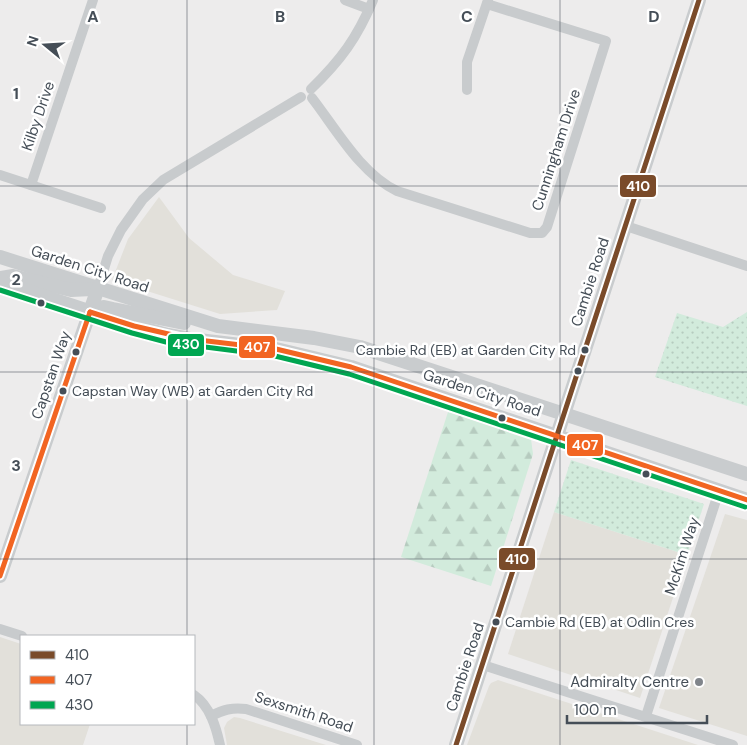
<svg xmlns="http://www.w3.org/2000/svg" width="747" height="745" font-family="'DM Sans',sans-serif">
	<defs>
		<pattern id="grass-dots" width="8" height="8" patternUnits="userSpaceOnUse" patternTransform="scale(1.25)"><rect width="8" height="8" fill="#d2ebdc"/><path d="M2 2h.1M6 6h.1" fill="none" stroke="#b6cbbf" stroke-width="1.8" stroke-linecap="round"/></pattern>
		<pattern id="forest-firs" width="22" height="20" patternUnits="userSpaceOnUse" patternTransform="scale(1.25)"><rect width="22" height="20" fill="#d2ebdc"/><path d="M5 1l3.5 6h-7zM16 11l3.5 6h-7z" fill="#b6cbbf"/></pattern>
	</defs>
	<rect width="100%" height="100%" fill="#edecec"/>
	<g fill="#e2e0da">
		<polygon points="159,197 189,238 233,275 285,291 277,310 220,314 112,280 128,239"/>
		<polygon points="554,512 687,555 640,698 508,654"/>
		<polygon points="725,514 747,520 747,736 659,708"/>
		<polygon points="0,637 21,644 21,724 90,724 83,745 0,745"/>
		<polygon points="498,680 501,681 698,745 467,745 489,686 491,683"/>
		<polygon points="234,717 240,718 326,745 227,745 224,728 227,722"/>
	</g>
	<g fill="url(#grass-dots)">
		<polygon points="747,312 747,406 655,377 677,313 723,327"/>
		<polygon points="571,460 704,504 687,555 554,512"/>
	</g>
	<polygon fill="url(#forest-firs)" points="448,412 531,439 533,454 491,586 401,557"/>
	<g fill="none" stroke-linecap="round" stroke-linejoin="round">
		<g stroke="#c8cbcd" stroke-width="10">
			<polyline points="345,0 369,9"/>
			<path d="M 311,89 C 341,60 357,38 373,0"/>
			<polyline points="467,90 467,62 488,0"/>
			<path d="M 312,98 C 336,129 361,174 397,191 L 530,233 L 542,233 L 547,227 L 606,41 L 487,4"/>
			<polyline points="0,175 101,208"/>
			<polyline points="31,185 93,0"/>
			<polyline points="626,226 747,266"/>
			<polyline points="98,288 108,256 121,230 143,199 163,180 301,97"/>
			<polyline points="0,629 22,636"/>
			<polyline points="483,665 733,745"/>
			<path d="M 194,695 C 210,706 216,727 220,745"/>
			<path d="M 211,716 C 223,710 232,707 246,709 L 357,745"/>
			<polyline points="646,716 719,491"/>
		</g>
		<g stroke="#c9ccce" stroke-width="14">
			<polyline points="0,257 218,326 314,338 360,347 747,474"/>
			<polyline points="0,278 13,276 71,290 92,289"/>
			<polyline points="0,282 134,326 168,335 190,339 276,349 351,367 747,500"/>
			<polyline points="95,310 104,307 113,309 184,323"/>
			<polyline points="0,576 98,288"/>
			<polyline points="456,745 699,0"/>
		</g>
		<g stroke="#fff" stroke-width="9">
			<polyline id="bus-1" points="456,745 699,0"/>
		</g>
		<g stroke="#fff" stroke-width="9">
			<g id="bus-2">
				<polyline points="90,312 134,326 190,339 276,349 351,367 747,500"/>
				<polyline points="0,576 90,312"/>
			</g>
		</g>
		<g stroke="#fff" stroke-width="9">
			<polyline id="bus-3" points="0,290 132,333 166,342 275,356 349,374 745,507"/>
		</g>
		<use href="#bus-1" stroke="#7a4b2a" stroke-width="5"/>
		<use href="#bus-2" stroke="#f26522" stroke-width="5"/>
		<use href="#bus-3" stroke="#00a651" stroke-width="5"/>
	</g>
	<path fill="none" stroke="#454e57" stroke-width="1" stroke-opacity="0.55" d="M 187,0 L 187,636M 374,0 L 374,745M 560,0 L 560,745M 0,186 L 747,186M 0,372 L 747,372M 0,559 L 747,559M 187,724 L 187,745"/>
	<g fill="#454e57" stroke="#fff" stroke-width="2">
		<circle cx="41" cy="303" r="4.5"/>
		<circle cx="585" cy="350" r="4.5"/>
		<circle cx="76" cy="352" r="4.5"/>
		<circle cx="578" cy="371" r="4.5"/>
		<circle cx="63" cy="391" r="4.5"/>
		<circle cx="502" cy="418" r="4.5"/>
		<circle cx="646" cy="474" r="4.5"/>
		<circle cx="496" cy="622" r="4.5"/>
	</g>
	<circle fill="#80858b" stroke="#fff" stroke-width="2" cx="699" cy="682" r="5"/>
	<g text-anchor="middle" stroke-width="5" stroke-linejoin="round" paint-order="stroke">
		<g font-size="14" fill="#454e57" stroke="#fff" text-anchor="start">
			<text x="576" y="355" text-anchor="end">Cambie Rd (EB) at Garden City Rd</text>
			<text x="72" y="396">Capstan Way (WB) at Garden City Rd</text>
			<text x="505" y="627">Cambie Rd (EB) at Odlin Cres</text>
		</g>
		<g font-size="15" fill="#454e57" stroke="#fff">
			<text transform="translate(38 116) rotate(-71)" y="5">Kilby Drive</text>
			<text transform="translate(556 150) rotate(-72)" y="5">Cunningham Drive</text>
			<text transform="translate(90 269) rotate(18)" y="5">Garden City Road</text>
			<text transform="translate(590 282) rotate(-72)" y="5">Cambie Road</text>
			<text transform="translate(51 375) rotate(-71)" y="5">Capstan Way</text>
			<text transform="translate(482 393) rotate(18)" y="5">Garden City Road</text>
			<text transform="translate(682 556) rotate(-72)" y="5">McKim Way</text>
			<text transform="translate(465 667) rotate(-72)" y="5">Cambie Road</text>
			<text transform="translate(304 712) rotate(18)" y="5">Sexsmith Road</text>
		</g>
		<g font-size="15" fill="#454e57" stroke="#fff" text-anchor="end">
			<text x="689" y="687">Admiralty Centre</text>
		</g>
	</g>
	<g font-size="16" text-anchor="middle" font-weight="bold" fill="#454e57" stroke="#fff" stroke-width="5" stroke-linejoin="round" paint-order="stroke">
		<text x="93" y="22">A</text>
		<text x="280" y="22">B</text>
		<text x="467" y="22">C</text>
		<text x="654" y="22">D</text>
		<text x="16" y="99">1</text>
		<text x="16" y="285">2</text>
		<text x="16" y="471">3</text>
	</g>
	<g stroke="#fff" stroke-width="2">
		<rect x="619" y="174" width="38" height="24" rx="5" fill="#7a4b2a"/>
		<rect x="167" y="333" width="38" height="24" rx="5" fill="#00a651"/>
		<rect x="238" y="335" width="38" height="24" rx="5" fill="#f26522"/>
		<rect x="566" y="433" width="38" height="24" rx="5" fill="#f26522"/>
		<rect x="498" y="547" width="38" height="24" rx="5" fill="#7a4b2a"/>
	</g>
	<g font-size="14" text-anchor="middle" font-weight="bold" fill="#fff">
		<text x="638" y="191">410</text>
		<text x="186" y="349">430</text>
		<text x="257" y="352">407</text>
		<text x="585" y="450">407</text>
		<text x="517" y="564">410</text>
	</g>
	<rect x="20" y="635" width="175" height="90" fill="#ffffff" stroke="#b5b8bc"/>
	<rect x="30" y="651" width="25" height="8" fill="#7a4b2a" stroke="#b5b8bc"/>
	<text x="65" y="660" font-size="15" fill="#454e57">410</text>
	<rect x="30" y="676" width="25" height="8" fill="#f26522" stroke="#b5b8bc"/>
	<text x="65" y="685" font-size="15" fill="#454e57">407</text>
	<rect x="30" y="701" width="25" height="8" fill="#00a651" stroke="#b5b8bc"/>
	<text x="65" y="710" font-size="15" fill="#454e57">430</text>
	<g transform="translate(45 45) rotate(288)" stroke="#ffffff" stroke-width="4" paint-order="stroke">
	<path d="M0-4L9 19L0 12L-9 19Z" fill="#454e57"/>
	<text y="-8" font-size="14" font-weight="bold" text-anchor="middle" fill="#454e57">N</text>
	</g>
	<path d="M567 715v8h140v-8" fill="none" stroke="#454e57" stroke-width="2.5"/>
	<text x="574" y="715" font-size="15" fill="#454e57" stroke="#ffffff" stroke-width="4" paint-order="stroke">100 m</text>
</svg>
